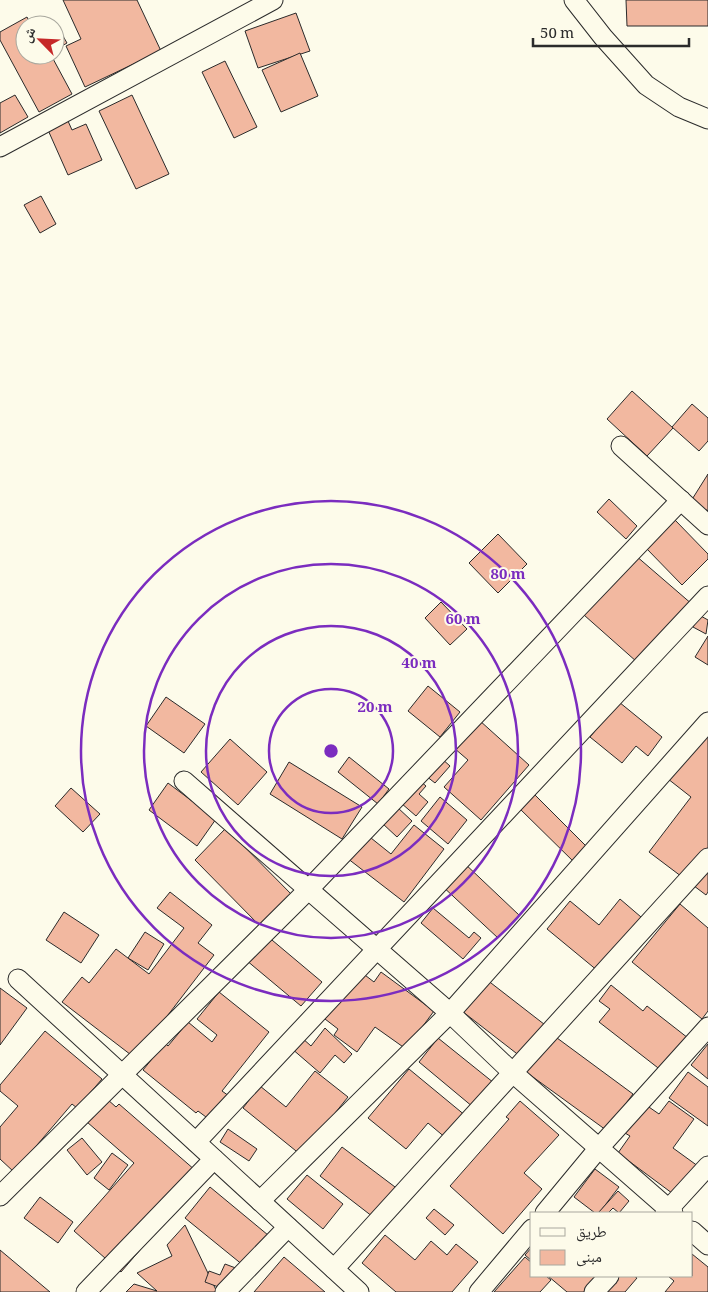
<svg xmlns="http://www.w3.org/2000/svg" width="708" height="1292" font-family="Georgia,'Noto Naskh Arabic',serif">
	<rect width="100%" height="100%" fill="#fdfbea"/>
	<g fill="#f2b8a0" stroke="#2b2b2b">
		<polygon points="63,0 137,0 161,51 85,87 66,46 81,39"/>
		<polygon points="626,0 708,0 708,26 627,26"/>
		<polygon points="296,13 310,51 258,68 245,31"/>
		<polygon points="27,17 31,25 25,25 25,55 51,55 72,94 39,112 0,40 0,32"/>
		<polygon points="56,24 67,43 55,50 54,25"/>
		<polygon points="300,53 318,96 281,112 262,70"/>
		<polygon points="225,61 257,127 234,138 202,72"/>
		<polygon points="15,95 28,117 0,133 0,103"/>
		<polygon points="132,95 169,174 136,189 99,111"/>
		<polygon points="68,121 72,130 86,124 102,160 68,175 48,130"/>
		<polygon points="41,196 56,224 40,233 24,205"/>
		<polygon points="632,391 673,428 647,456 607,419"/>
		<polygon points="692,404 708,418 708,441 699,451 672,427"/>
		<polygon points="708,474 708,511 691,501"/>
		<polygon points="609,499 637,526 626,539 597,512"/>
		<polygon points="675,520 708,554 708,559 682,585 646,548"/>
		<polygon points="498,534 527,564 498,593 469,563"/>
		<polygon points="635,555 693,605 688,610 685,607 637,662 584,615"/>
		<polygon points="441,602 467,629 450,645 425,618"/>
		<polygon points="699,615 708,620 706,634 693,627"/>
		<polygon points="708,636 708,665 695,657"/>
		<polygon points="428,686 460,712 440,737 408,711"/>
		<polygon points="166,697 205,724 184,753 146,726"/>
		<polygon points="619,702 662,737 648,756 636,746 622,763 590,737"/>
		<polygon points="479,720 529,765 481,820 444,787 468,760 454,748"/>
		<polygon points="708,728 708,892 706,895 649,852 691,797 663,775"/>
		<polygon points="230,739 267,772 238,805 201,772"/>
		<polygon points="349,757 389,789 378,804 338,772"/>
		<polygon points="441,758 450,766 435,783 426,776"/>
		<polygon points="289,762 362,807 342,839 270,794"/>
		<polygon points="420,781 426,786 419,794 428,802 416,816 401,803"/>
		<polygon points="168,783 216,819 197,846 149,810"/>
		<polygon points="71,788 100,814 83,832 55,806"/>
		<polygon points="531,791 591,851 577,865 517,806"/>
		<polygon points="440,797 467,820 448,844 421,821"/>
		<polygon points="397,807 412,821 397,837 382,823"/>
		<polygon points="414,825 444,849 404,902 347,858 366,834 391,854"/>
		<polygon points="226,828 295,898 284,909 280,904 259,925 195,860"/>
		<polygon points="462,861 519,915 498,938 440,884"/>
		<polygon points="170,892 212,925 198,943 214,955 135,1058 62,1002 82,977 89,983 116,949 149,974 184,928 157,908"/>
		<polygon points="620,899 648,923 604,976 547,929 570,901 599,925"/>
		<polygon points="680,904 708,928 708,1011 702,1019 632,962"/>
		<polygon points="433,908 469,938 474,932 481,938 463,959 421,923"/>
		<polygon points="64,912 99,935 81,963 46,940"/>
		<polygon points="145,932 164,944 148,970 128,958"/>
		<polygon points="266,935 322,982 301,1006 246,960"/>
		<polygon points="361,972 374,982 381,972 434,1011 406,1049 375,1027 357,1052 334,1035 338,1029 325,1019"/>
		<polygon points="482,976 549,1028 525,1060 458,1008"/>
		<polygon points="611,985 643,1011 647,1006 688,1038 662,1071 599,1022 610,1009 599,1001"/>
		<polygon points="0,988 27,1008 0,1045"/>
		<polygon points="219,992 269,1032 222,1091 229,1096 210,1120 198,1111 196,1113 143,1070 165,1043 168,1046 188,1022 212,1042 217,1035 197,1019"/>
		<polygon points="325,1028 352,1054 344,1063 335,1055 320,1073 291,1048 301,1037 311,1046"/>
		<polygon points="45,1031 102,1079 77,1108 72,1104 14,1172 0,1159 0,1127 18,1106 0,1091 0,1085"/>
		<polygon points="553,1035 633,1094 606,1130 526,1072"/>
		<polygon points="438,1038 499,1087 479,1112 419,1062"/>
		<polygon points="708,1044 708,1079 691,1065"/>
		<polygon points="409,1069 472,1121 453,1144 428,1123 406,1149 368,1118"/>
		<polygon points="315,1071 348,1097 301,1155 243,1108 260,1086 286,1107"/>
		<polygon points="688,1072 708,1087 708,1126 669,1098"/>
		<polygon points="107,1099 116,1107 119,1104 203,1177 121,1272 74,1231 134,1163 87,1122"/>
		<polygon points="520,1101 559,1135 524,1173 542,1189 503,1234 450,1186 509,1119 506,1117"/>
		<polygon points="669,1101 694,1119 673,1148 702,1169 680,1199 618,1153 630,1136 625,1133 646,1105 659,1114"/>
		<polygon points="228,1129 257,1149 249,1161 220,1142"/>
		<polygon points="82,1138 102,1162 87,1175 67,1150"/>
		<polygon points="342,1147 399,1190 377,1220 320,1176"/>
		<polygon points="112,1153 128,1165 109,1190 94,1178"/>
		<polygon points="595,1169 619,1187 599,1213 595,1213 574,1197"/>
		<polygon points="307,1175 343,1204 323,1229 287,1199"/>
		<polygon points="210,1187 274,1240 249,1270 185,1218"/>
		<polygon points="618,1191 629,1201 619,1213 613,1208 608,1213 598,1213"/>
		<polygon points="40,1197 73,1222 58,1243 24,1218"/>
		<polygon points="434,1209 454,1225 445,1235 426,1218"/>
		<polygon points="185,1225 217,1292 126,1292 134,1284 157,1291 137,1273 172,1256 167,1245"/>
		<polygon points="385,1235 415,1260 431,1241 447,1255 456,1244 478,1262 452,1292 396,1292 362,1263"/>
		<polygon points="532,1247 532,1261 525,1255"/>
		<polygon points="0,1250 50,1292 0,1292"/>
		<polygon points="692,1254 708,1267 708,1292 665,1292 674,1281 668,1276 692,1276"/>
		<polygon points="284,1257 325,1292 254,1292"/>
		<polygon points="525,1257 532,1263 532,1276 546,1276 551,1280 540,1292 494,1292"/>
		<polygon points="225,1264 241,1270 232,1292 205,1282 209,1271 220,1275"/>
		<polygon points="548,1276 634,1276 637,1278 625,1292 567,1292"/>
	</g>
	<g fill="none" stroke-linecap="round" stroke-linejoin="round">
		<g stroke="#2b2b2b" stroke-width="21">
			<g id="street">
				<polyline points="574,0 603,37 646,85 679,107 708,119"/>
				<polyline points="0,147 273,0"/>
				<polyline points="621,446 708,525"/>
				<polyline points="184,781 450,1013 513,1073 673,1213"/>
				<polyline points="18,979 359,1292"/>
				<polyline points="196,1142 708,596"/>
				<polyline points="0,1196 308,890 681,500"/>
				<polyline points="260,1201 450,1013 708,722"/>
				<polyline points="545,1213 598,1149 708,1027"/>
				<polyline points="665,1213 708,1166"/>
				<polyline points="692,1231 708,1245"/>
				<polyline points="334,1269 708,858"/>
				<polyline points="86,1292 214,1159"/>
				<polyline points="225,1292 288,1227"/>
				<polyline points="479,1292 532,1229"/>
				<polyline points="594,1292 609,1276"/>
			</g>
		</g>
		<use href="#street" stroke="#fdfbea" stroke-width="19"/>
	</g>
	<g fill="none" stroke="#7b2cbf" stroke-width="2.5">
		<circle cx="331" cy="751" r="62"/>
		<circle cx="331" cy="751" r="125"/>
		<circle cx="331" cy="751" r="187"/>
		<circle cx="331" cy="751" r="250"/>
	</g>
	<circle cx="331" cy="751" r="8" fill="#7b2cbf" stroke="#fdfbea" stroke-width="2.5"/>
	<g font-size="15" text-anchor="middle" font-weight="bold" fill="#7b2cbf" stroke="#fdfbea" stroke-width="4" stroke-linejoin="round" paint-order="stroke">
		<text x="508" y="579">80 m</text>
		<text x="463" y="624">60 m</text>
		<text x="419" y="668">40 m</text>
		<text x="375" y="712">20 m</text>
	</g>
	<rect x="530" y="1212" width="162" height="65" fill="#fdfbea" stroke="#a9a89e"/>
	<rect x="540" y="1228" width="25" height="8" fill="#fdfbea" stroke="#a9a89e"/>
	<text x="576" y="1237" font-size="15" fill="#2b2b2b">طريق</text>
	<rect x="540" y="1250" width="25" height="15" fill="#f2b8a0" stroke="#a9a89e"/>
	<text x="576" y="1262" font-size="15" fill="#2b2b2b">مبنى</text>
	<g transform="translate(40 40) rotate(294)"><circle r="24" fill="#fdfbea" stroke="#a9a89e"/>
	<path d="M0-4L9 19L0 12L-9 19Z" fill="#c62828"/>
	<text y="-8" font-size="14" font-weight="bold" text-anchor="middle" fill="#2b2b2b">ش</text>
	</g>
	<path d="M533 38v8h156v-8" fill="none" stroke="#2b2b2b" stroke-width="2.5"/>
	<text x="540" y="38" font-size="15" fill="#2b2b2b" stroke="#fdfbea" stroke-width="4" paint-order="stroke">50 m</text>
</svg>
